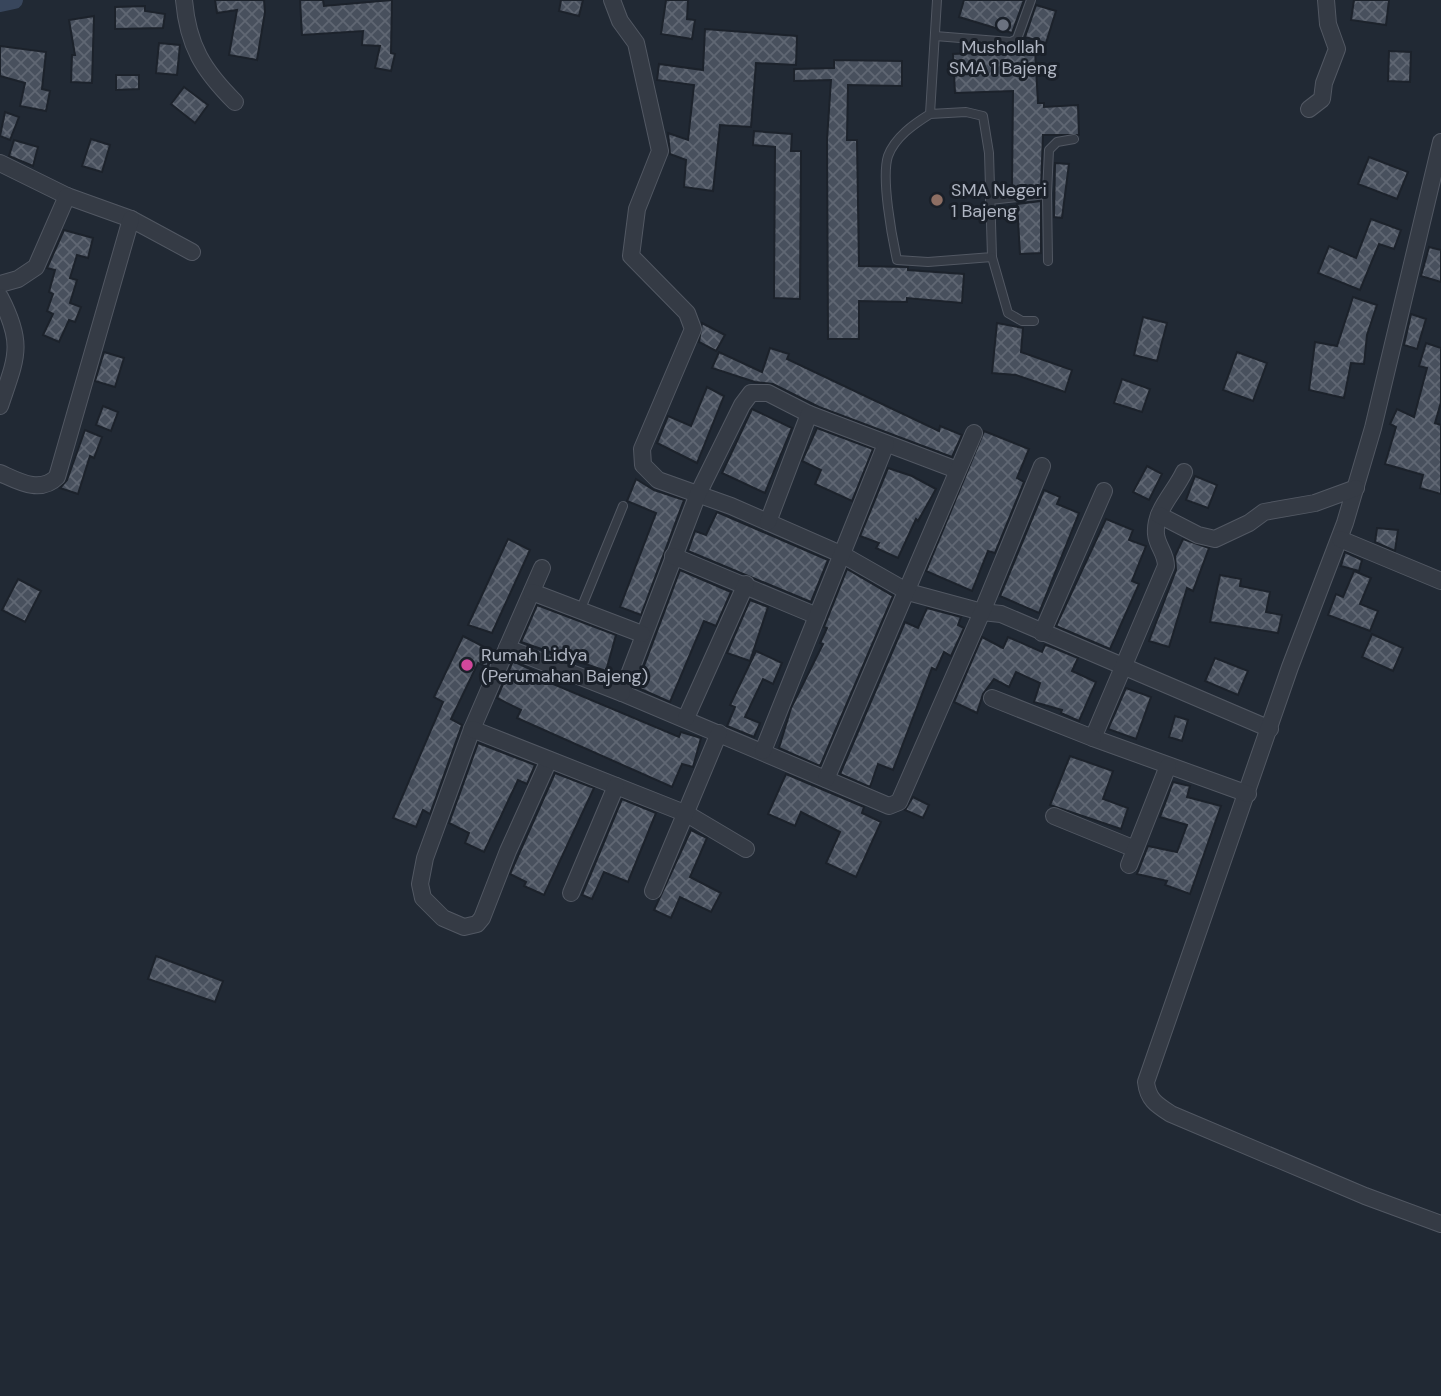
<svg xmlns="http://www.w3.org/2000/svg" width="1441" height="1396" font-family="'DM Sans',sans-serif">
	<defs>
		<pattern id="building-cross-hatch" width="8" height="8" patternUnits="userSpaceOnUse" patternTransform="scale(1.75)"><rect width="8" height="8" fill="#48505d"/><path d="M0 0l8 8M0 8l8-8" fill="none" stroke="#606773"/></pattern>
	</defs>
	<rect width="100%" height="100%" fill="#212934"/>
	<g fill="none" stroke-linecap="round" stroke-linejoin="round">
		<polyline stroke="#38465c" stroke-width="18" points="0,3 14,0"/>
	</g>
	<g fill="url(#building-cross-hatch)" stroke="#1c222b" stroke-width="2">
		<polygon points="215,0 264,0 265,12 257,60 229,55 237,10 217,13"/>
		<polygon points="300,0 323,0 324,6 392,0 391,53 395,54 391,71 375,68 380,46 362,45 363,31 302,35"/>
		<polygon points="561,0 583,0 579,16 559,11"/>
		<polygon points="666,0 688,0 687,19 695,20 692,39 661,34"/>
		<polygon points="964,0 1024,0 1012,33 959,17"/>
		<polygon points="1354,0 1389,0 1386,25 1351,20"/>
		<polygon points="1036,5 1056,11 1046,43 1025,37"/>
		<polygon points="145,6 145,11 165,14 163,28 115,29 115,7"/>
		<polygon points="94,16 92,83 71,82 72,55 75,55 69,20"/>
		<polygon points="705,29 797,36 796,65 756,63 751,127 720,125 713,191 684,187 686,160 670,154 668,133 688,140 694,85 657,80 659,64 703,70"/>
		<polygon points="159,43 180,45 177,75 156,73"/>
		<polygon points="0,46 46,52 42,89 50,91 46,111 20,106 25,83 0,76"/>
		<polygon points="1035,50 1038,103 1044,103 1044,107 1078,105 1079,135 1043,135 1041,188 1016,191 1012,190 1013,91 955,93 953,54"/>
		<polygon points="1389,51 1411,52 1410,82 1388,81"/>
		<polygon points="834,60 902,61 902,86 848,85 847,140 857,140 859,266 908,267 908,270 964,274 962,303 907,298 907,302 859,301 859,339 828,339 827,140 831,80 794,81 794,69 834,68"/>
		<polygon points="116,75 139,75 139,89 116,90"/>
		<polygon points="184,87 208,105 195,123 171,104"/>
		<polygon points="5,112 19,117 10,140 0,136"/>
		<polygon points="754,131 792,134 791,151 801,151 800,299 774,298 775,147 753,145"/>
		<polygon points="91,139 110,145 102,172 82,166"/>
		<polygon points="14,140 38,147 33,166 9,156"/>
		<polygon points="1369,157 1408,172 1397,199 1358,184"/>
		<polygon points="1055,163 1069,164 1062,218 1054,217"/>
		<polygon points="1041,201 1041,253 1020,254 1017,204"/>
		<polygon points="1371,219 1401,230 1394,249 1379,244 1360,290 1318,273 1329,246 1356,258"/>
		<polygon points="64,230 93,238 88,258 77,255 70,278 77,280 70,303 81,307 75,322 69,320 59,342 43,335 53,314 47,311 53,294 49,292 55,270 47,268"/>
		<polygon points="1429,247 1441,250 1441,282 1421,276"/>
		<polygon points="1353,297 1377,305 1367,335 1364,364 1351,363 1344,398 1309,390 1315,342 1337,346"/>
		<polygon points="1411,314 1426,319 1417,349 1404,345"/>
		<polygon points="1143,317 1167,323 1157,361 1134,355"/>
		<polygon points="702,323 725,335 716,351 699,342"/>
		<polygon points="997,323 1023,328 1021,352 1072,370 1065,392 1016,375 992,373"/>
		<polygon points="1426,343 1441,348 1441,402 1435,423 1441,425 1441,494 1420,488 1423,475 1385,464 1396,427 1390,424 1397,409 1414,417 1427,368 1419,366"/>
		<polygon points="770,348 789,354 787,359 939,431 940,426 962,435 952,457 819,407 773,384 755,382 712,368 719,352 762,372"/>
		<polygon points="104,352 124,358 115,387 95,381"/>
		<polygon points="1237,352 1267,363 1253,401 1223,390"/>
		<polygon points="1122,379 1150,389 1142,412 1114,403"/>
		<polygon points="707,387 724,396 697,463 657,443 668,416 691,426"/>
		<polygon points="103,406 118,412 111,431 96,425"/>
		<polygon points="752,409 792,428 765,493 722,473"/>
		<polygon points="817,428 873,449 852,501 815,484 821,470 802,461"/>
		<polygon points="85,430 102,437 94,458 90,456 78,494 60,488 67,480"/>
		<polygon points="984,431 1029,449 1017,478 1024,482 995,553 988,551 972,591 926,571"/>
		<polygon points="1147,466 1162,474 1149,500 1133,492"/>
		<polygon points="888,468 912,476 936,489 918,521 916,519 898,558 876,548 879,543 860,536"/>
		<polygon points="1195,476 1217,485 1208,508 1186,500"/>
		<polygon points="636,479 654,490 684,500 641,615 620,607 656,513 627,501"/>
		<polygon points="1044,490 1060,497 1057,504 1079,513 1039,613 1000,596"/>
		<polygon points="717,512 828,560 811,602 688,551 695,531 706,535"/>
		<polygon points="1106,519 1133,530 1129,540 1146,546 1132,581 1139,584 1110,649 1056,626"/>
		<polygon points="1377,528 1398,530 1395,551 1375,542"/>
		<polygon points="508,539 530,550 492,633 468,625"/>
		<polygon points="1183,539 1209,548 1193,591 1187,588 1169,647 1149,641 1176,570 1175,556"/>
		<polygon points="1345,552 1362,560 1359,571 1341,566"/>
		<polygon points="847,569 893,596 820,766 779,748 791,708 823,644 820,643 827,628 824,627"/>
		<polygon points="680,570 731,592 716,626 704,621 670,702 636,687"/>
		<polygon points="1354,571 1371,578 1360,604 1378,611 1370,631 1328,615 1336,594 1343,597"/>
		<polygon points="1220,575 1241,579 1240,586 1270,592 1266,612 1282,615 1278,633 1210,622"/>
		<polygon points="18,579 41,591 25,622 2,610"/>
		<polygon points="750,600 768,607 750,661 727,653"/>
		<polygon points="537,605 616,635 606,671 521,642"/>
		<polygon points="927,608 961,617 958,625 964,628 951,656 944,652 936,670 932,668 893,770 878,764 870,787 840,774 905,622 918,628"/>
		<polygon points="1372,634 1403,648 1393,671 1362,657"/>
		<polygon points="463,636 494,652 487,667 478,663 451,719 462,725 430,814 423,810 416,827 393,818 443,702 434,697"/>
		<polygon points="982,637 1003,648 1008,637 1042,652 1045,645 1049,646 1078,658 1072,671 1096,682 1079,721 1061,713 1062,710 1034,702 1040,683 1016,672 1009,687 994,679 983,694 977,713 954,702"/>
		<polygon points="756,651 782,663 773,684 763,679 745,717 760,723 754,737 727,726 735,707 730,705"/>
		<polygon points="1215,658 1248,671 1238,695 1205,681"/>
		<polygon points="513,661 536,672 534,676 679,737 681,732 701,738 693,767 682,764 672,787 517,718 521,710 497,698"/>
		<polygon points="1126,688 1151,697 1136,739 1108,729"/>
		<polygon points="1175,716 1188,720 1182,741 1169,737"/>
		<polygon points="478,743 535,765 527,784 518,780 484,852 465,843 469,833 449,823"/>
		<polygon points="1070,756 1113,771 1103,799 1128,808 1121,829 1050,805"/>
		<polygon points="555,773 594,788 544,895 524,886 526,882 510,874"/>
		<polygon points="786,774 864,807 862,813 881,822 856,877 826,863 840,832 801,812 795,826 768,814"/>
		<polygon points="1173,782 1190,786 1187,797 1221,806 1190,894 1165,885 1167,881 1137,874 1148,846 1177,852 1187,825 1160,817"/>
		<polygon points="913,797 929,805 923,818 905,810"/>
		<polygon points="622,799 656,813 628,882 604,872 592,899 582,895"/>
		<polygon points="691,830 707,838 690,877 721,893 711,912 680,897 671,918 654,910"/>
		<polygon points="156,956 223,981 215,1002 148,979"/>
	</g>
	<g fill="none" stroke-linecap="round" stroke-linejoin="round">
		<g stroke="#525863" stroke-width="10">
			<g id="service">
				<polyline points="935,36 1011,42 1017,39 1031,0"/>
				<path d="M 930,114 L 966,112 L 983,116 L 989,153 L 992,257 L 928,262 L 897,260 C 892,237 881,178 888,156 C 895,137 914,124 930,114 L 937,0"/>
				<polyline points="1047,194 1048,261"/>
				<polyline points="990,200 1047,194 1049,150 1057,142 1074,139"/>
				<polyline points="992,257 1008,313 1022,321 1034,321"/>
				<polyline points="580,611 623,506"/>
			</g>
		</g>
		<g stroke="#525863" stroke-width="18">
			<g id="minor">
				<path d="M 184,0 C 188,46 203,70 235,102"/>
				<polyline points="612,0 620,21 636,43 660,151 637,209 631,256 687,313 693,329 642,449 643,465 658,480 731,506 843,555 908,592 982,612 1001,614 1270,729"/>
				<polyline points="1309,109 1322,99 1324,83 1337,49 1328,24 1326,0"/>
				<path d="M 1441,142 L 1373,428 L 1345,523 L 1290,667 L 1146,1082 C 1148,1100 1157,1105 1171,1114 L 1365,1196 L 1441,1224"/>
				<polyline points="0,163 67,196"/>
				<polyline points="0,284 18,279 36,267 67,196 131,219 192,252"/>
				<path d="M 0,297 C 25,345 16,358 0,406"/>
				<polyline points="809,414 768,393 751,393 742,405 698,494 622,693 889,806 899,802 982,612 1042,466"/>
				<path d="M 1184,472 C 1175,492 1154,510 1156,534 C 1157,546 1166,553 1166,566 L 1093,738 L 1248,794"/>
				<path d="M 0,473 C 18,481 40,494 57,477 L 131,219"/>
				<polyline points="1159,515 1198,535 1215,539 1249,523 1264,512 1315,503 1356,488"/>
				<polyline points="768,522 809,414 957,470"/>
				<polyline points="1340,539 1441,581"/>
				<polyline points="673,556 817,616"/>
				<polyline points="542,568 507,648 622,693"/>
				<polyline points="532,592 642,634"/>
				<polyline points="1042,633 1104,491"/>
				<polyline points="507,648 472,729 425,858 420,884 423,898 443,918 464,927 477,924 482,918 508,851 549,760"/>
				<polyline points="992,698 1093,738"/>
				<polyline points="686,718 746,584"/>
				<polyline points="472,729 687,814 746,849"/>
				<polyline points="763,751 886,444"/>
				<polyline points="826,779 974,433"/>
				<polyline points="1054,816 1135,849"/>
				<polyline points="1129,865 1168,766"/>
				<polyline points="653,891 719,733"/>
				<polyline points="571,893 616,786"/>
			</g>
		</g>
		<use href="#service" stroke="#353b45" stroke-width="8"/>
		<use href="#minor" stroke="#353b45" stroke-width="16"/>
	</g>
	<circle fill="#6b7280" stroke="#1a2029" stroke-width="2.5" cx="1003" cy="25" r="7"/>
	<circle fill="#8d6e63" stroke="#1a2029" stroke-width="2.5" cx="937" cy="200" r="7"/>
	<circle fill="#d1479c" stroke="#1a2029" stroke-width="2.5" cx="467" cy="665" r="7"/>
	<g text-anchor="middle" stroke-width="6" stroke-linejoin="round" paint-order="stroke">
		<g font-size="18" fill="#afb5c2" stroke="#1a2029" text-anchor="start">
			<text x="1003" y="53" text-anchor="middle">Mushollah<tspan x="1003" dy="21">SMA 1 Bajeng</tspan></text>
			<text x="951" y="196">SMA Negeri<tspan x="951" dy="21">1 Bajeng</tspan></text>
			<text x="481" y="661">Rumah Lidya<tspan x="481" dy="21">(Perumahan Bajeng)</tspan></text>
		</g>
	</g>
</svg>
